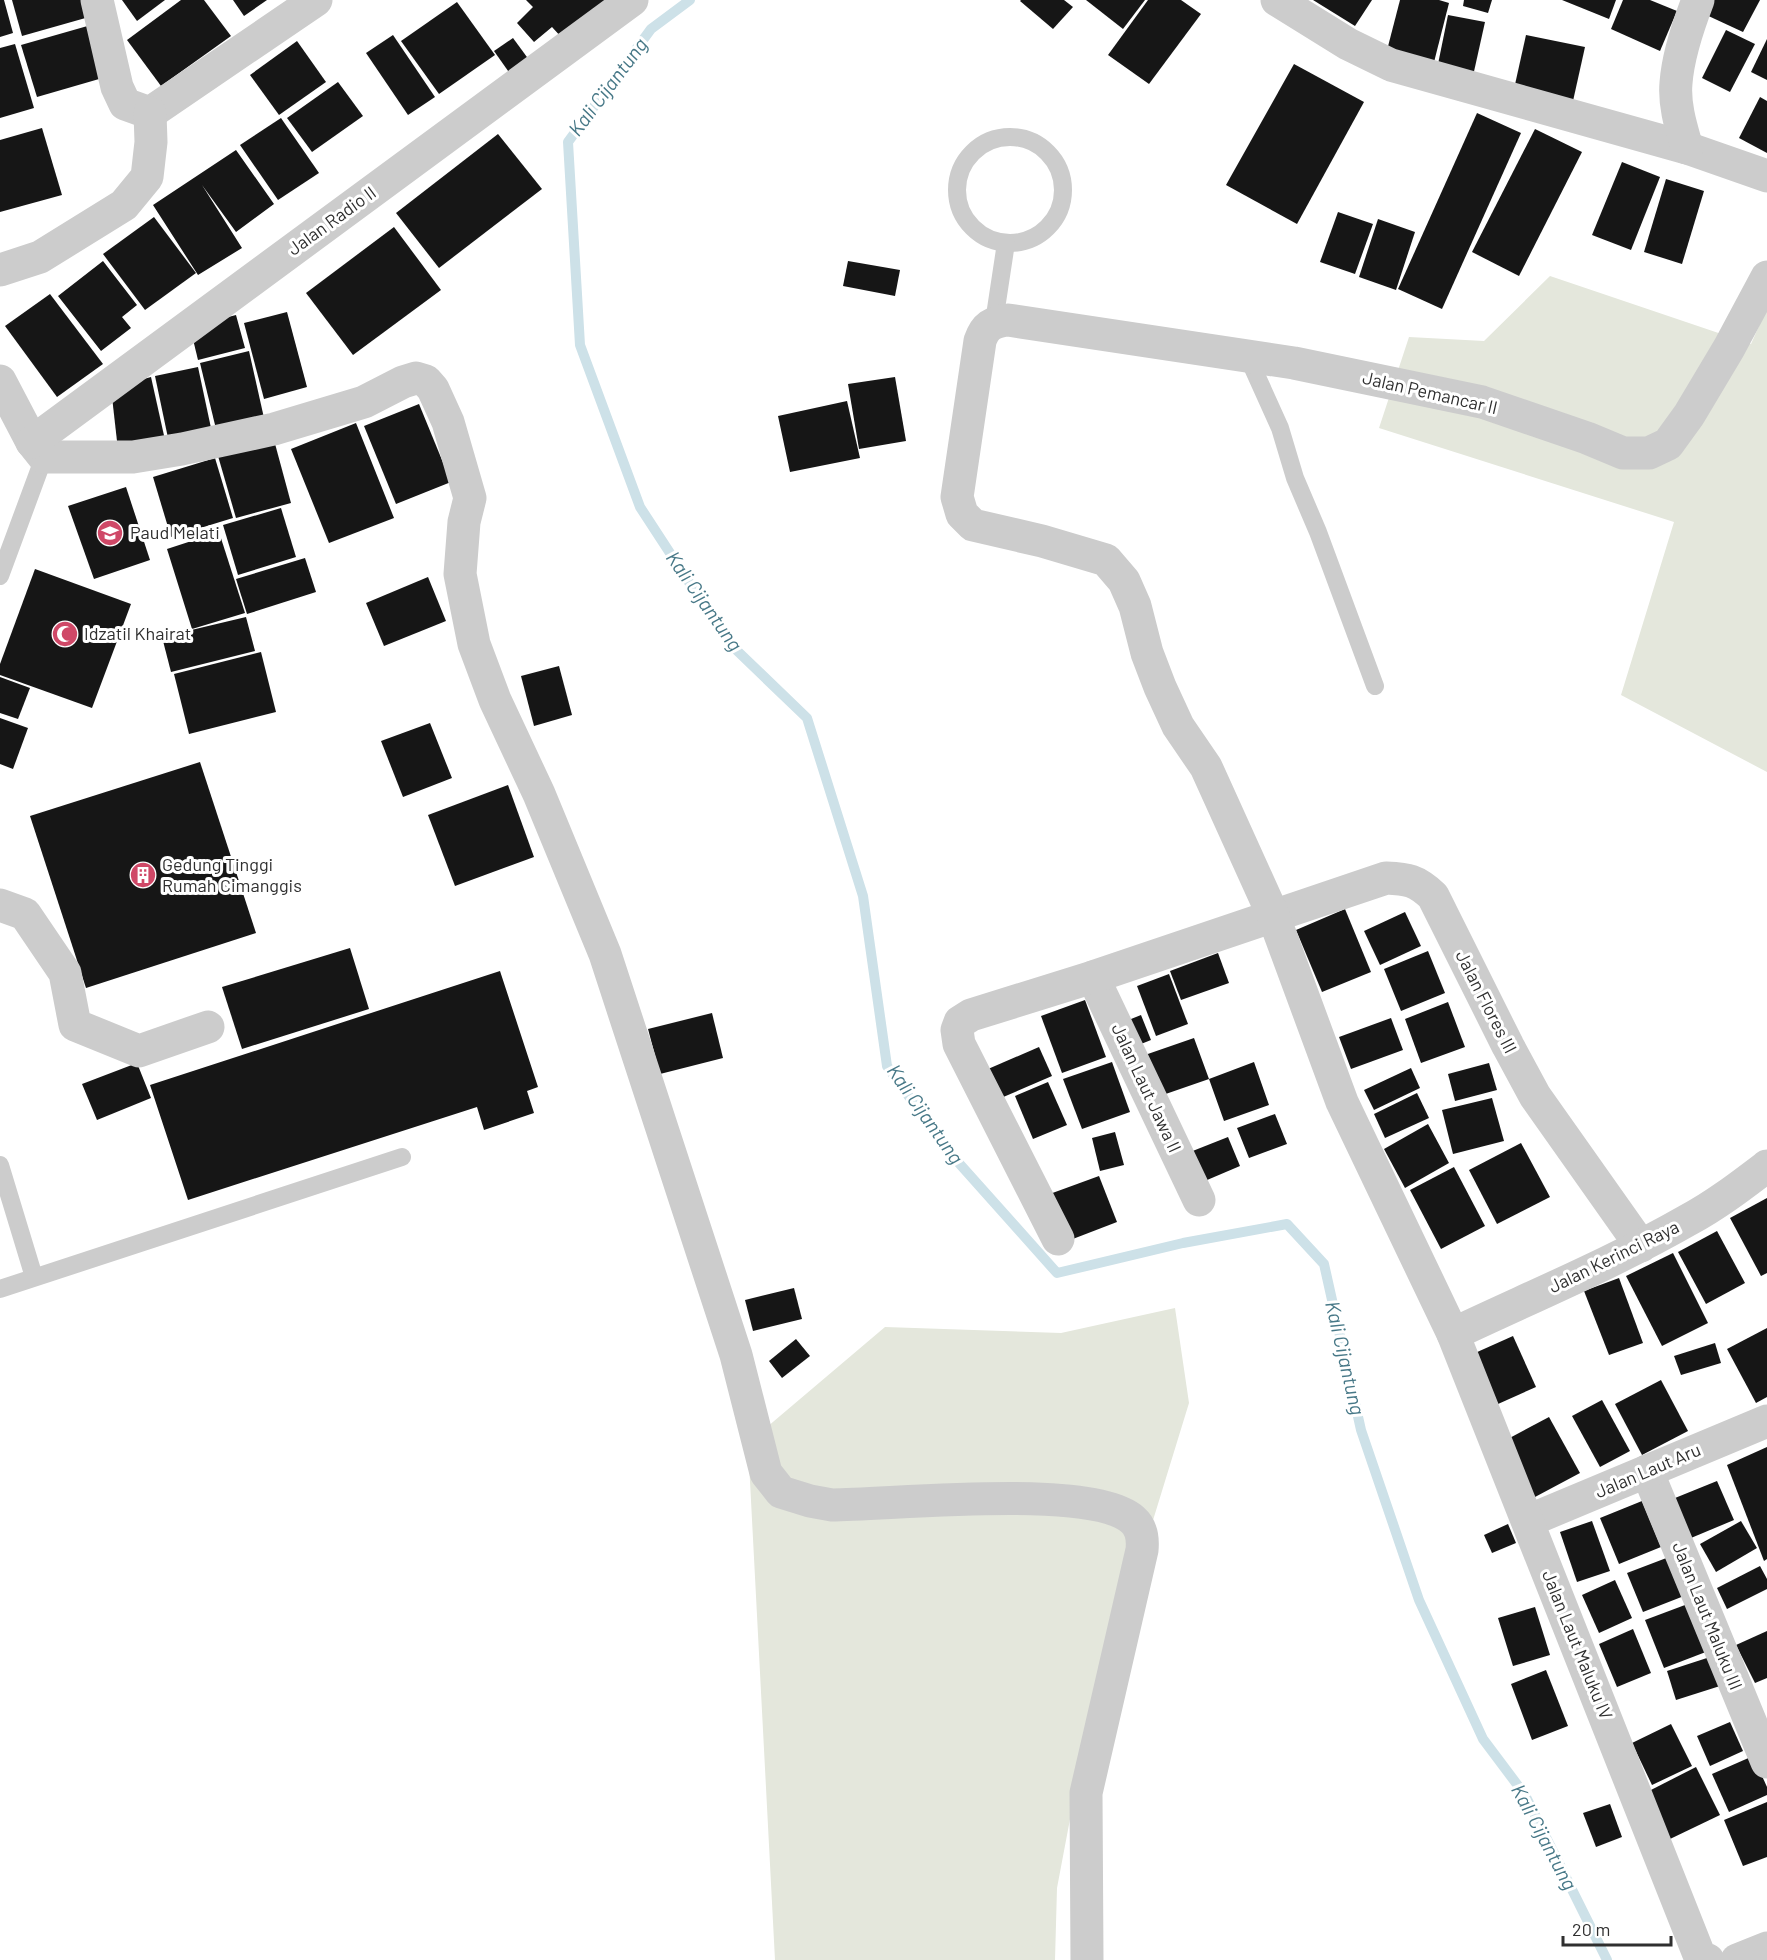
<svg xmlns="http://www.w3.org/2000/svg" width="1767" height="1960" font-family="Barlow,sans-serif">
	<rect width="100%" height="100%" fill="#fff"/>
	<g fill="#e4e7dc">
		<polygon points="1550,276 1751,344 1767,308 1767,772 1621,695 1674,522 1379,428 1409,337 1484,341"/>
		<polygon points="1175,1308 1189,1403 1084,1745 1057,1888 1055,1960 775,1960 748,1443 885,1327 1061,1333"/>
	</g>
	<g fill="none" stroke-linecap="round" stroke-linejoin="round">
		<polyline stroke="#cde1e8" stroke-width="10" points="690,0 651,29 568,142 580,345 640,507 728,642 807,718 863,896 887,1066 949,1152 1057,1273 1183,1243 1287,1224 1324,1264 1361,1430 1419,1600 1483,1739 1525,1795 1607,1960"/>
	</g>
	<g fill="#161616">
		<polygon points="0,0 4,0 13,33 0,37"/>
		<polygon points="12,0 84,0 89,17 22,36"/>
		<polygon points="122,0 165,0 137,21"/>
		<polygon points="181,0 204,0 231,36 161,86 127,40"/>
		<polygon points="233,0 267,0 244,16"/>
		<polygon points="526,0 607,0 563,39 552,27 534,42 517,23 533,7"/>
		<polygon points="1021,0 1064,0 1073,7 1053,29 1020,1"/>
		<polygon points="1086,0 1145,0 1123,29"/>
		<polygon points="1148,0 1181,0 1201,14 1149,84 1108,55"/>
		<polygon points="1313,0 1372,0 1355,26"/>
		<polygon points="1400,0 1439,0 1449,3 1432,70 1385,58"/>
		<polygon points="1464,0 1492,0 1488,13 1463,6"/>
		<polygon points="1562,0 1616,0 1609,19"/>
		<polygon points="1623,0 1650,0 1677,11 1660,51 1611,29"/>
		<polygon points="1709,0 1760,0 1743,32 1702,13"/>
		<polygon points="457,2 495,55 439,94 401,41"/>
		<polygon points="1448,15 1485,22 1473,76 1437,69"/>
		<polygon points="91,25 106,77 37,97 21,45"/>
		<polygon points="1726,30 1755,44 1730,92 1702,78"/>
		<polygon points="393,35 435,97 408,115 366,53"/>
		<polygon points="1526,35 1585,47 1573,101 1514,89"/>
		<polygon points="513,38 535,68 515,81 494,51"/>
		<polygon points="1767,39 1767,80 1751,72"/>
		<polygon points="297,41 326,82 279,115 250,75"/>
		<polygon points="15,44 34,108 0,118 0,48"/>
		<polygon points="1294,64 1364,102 1297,224 1226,185"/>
		<polygon points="338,82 363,116 312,152 287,118"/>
		<polygon points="1760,97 1767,101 1767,153 1739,138"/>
		<polygon points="1477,113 1521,133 1442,309 1398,289"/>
		<polygon points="281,118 319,173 278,200 240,145"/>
		<polygon points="42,128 62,195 0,212 0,140"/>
		<polygon points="1535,129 1582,152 1519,276 1472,252"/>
		<polygon points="498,134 542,189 439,268 396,213"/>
		<polygon points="236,150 274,204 236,232 202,185 242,248 198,275 153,205"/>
		<polygon points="1622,162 1660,177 1631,250 1592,235"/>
		<polygon points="1666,179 1704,191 1682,264 1644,252"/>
		<polygon points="1338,212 1373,224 1355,274 1320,262"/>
		<polygon points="154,217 196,273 145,310 103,254"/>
		<polygon points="1378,219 1415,232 1396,290 1359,277"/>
		<polygon points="394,227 441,290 353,355 306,293"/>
		<polygon points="103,261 137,305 122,317 131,328 101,351 58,296"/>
		<polygon points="848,261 900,270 895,296 843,286"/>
		<polygon points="50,294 103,364 57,397 5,326"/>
		<polygon points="287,312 307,387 264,399 244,323"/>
		<polygon points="236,315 245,348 198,360 190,327"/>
		<polygon points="249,351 264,418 216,429 200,363"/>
		<polygon points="198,367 211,428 168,438 155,376"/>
		<polygon points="151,377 165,440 118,450 111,388"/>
		<polygon points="895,377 906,441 859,449 848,384"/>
		<polygon points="847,401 860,458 790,472 778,416"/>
		<polygon points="419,404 451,482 396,504 364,426"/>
		<polygon points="356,423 394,518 329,543 291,449"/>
		<polygon points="274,440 291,503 236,518 218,456"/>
		<polygon points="215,458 233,518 171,537 153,477"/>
		<polygon points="126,487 150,560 94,579 68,506"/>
		<polygon points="281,508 296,557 238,575 223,525"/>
		<polygon points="219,532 245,613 192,629 167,549"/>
		<polygon points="305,558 316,592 247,614 236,579"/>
		<polygon points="35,569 131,604 92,708 0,675 0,664"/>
		<polygon points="428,577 446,621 384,646 366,603"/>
		<polygon points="246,617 255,651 171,672 162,637"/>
		<polygon points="261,652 276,712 189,734 174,674"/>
		<polygon points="559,666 572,715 534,726 521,676"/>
		<polygon points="0,677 30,688 18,719 0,713"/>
		<polygon points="0,718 28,728 13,769 0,764"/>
		<polygon points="430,723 452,778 403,797 381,741"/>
		<polygon points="200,762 256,933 86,988 30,816"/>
		<polygon points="508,785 534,857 455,886 428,815"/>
		<polygon points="1345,909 1371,972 1322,992 1296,930"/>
		<polygon points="1405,912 1421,946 1380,965 1364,931"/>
		<polygon points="350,948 369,1009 242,1049 222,987"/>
		<polygon points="1428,951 1445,993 1401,1011 1384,969"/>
		<polygon points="1218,953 1229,983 1181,1000 1170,971"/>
		<polygon points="500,971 538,1087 527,1091 534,1113 484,1130 477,1107 188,1200 150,1085"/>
		<polygon points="1169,974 1188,1024 1156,1036 1137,986"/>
		<polygon points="1085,1000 1106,1057 1062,1073 1041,1016"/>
		<polygon points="1448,1002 1465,1047 1421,1063 1405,1019"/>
		<polygon points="712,1013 723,1058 660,1074 648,1029"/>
		<polygon points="1141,1015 1151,1040 1131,1048 1121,1023"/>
		<polygon points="1391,1018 1403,1050 1351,1069 1339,1037"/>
		<polygon points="1194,1038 1209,1079 1254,1062 1269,1105 1224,1121 1209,1079 1157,1097 1142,1056"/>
		<polygon points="1039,1047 1052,1076 1001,1098 988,1069"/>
		<polygon points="1112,1062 1130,1112 1082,1129 1063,1079"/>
		<polygon points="137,1063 151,1098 97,1120 82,1084"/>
		<polygon points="1489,1063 1497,1090 1455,1101 1448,1074"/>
		<polygon points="1411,1068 1420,1088 1374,1110 1364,1090"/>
		<polygon points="1048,1082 1067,1125 1033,1139 1015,1096"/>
		<polygon points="1417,1093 1429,1118 1385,1138 1374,1114"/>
		<polygon points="1492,1098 1504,1141 1453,1154 1442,1110"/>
		<polygon points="1275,1114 1287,1144 1249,1158 1237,1128"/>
		<polygon points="1428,1124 1449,1163 1405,1188 1384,1149"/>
		<polygon points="1115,1132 1124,1165 1100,1171 1092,1138"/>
		<polygon points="1228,1137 1240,1166 1193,1186 1180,1156"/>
		<polygon points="1521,1143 1550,1197 1497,1224 1469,1170"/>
		<polygon points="1454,1167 1485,1226 1441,1249 1410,1190"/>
		<polygon points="1099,1176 1117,1222 1065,1242 1047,1195"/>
		<polygon points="1767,1198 1767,1273 1761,1276 1730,1218"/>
		<polygon points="1717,1231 1745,1283 1706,1304 1678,1252"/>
		<polygon points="1673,1253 1708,1323 1662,1346 1626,1276"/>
		<polygon points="1619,1278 1643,1343 1609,1355 1584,1291"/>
		<polygon points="794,1288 802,1319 753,1331 745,1300"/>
		<polygon points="1767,1328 1767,1397 1756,1403 1727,1349"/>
		<polygon points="1513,1336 1536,1387 1498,1404 1475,1353"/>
		<polygon points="796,1339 810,1356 782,1378 769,1361"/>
		<polygon points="1715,1343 1721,1363 1681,1375 1674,1356"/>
		<polygon points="1661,1380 1688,1431 1642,1455 1615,1404"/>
		<polygon points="1602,1400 1630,1451 1600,1467 1572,1416"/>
		<polygon points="1549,1417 1580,1473 1535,1497 1504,1441"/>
		<polygon points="1767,1447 1767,1559 1764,1561 1727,1465"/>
		<polygon points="1717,1481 1734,1520 1691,1538 1675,1498"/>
		<polygon points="1642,1501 1661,1547 1619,1564 1600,1518"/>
		<polygon points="1592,1521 1610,1571 1577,1582 1560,1532"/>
		<polygon points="1741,1521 1757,1548 1716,1572 1700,1544"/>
		<polygon points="1508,1524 1516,1543 1492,1553 1484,1535"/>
		<polygon points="1669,1557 1684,1596 1643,1612 1627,1573"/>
		<polygon points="1760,1566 1767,1579 1767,1589 1727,1609 1717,1588"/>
		<polygon points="1615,1580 1632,1618 1599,1633 1582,1595"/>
		<polygon points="1693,1602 1711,1650 1664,1668 1645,1620"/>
		<polygon points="1535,1607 1550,1655 1513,1666 1498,1618"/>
		<polygon points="1633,1629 1651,1673 1617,1687 1599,1644"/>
		<polygon points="1767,1631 1767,1678 1755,1683 1736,1645"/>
		<polygon points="1710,1657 1720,1686 1676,1700 1667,1671"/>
		<polygon points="1546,1670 1568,1726 1532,1740 1511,1684"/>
		<polygon points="1730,1722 1743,1751 1710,1766 1697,1736"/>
		<polygon points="1671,1724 1692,1766 1652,1785 1632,1743"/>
		<polygon points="1753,1756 1767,1787 1767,1795 1729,1812 1712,1774"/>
		<polygon points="1696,1767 1720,1815 1670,1839 1647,1792"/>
		<polygon points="1767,1802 1767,1857 1743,1866 1724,1820"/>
		<polygon points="1610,1804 1622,1837 1596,1847 1583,1813"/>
	</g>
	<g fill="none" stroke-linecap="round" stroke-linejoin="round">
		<g stroke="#ccc" stroke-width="18">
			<circle cx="1010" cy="190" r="53"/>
			<polyline points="994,322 1006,243"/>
			<polyline points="1248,357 1280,428 1295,478 1318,532 1375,686"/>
			<polyline points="0,576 44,457"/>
			<polyline points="0,1165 34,1277"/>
			<polyline points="0,1289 402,1157"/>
		</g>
		<g stroke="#ccc" stroke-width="33">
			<polyline points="97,0 117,87 125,104 150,113 316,0"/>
			<polyline points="1277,0 1348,44 1391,65 1687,148 1767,176"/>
			<path d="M 1687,148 C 1681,127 1674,105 1676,83 C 1678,55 1688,26 1698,0"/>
			<polyline points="0,270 40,257 124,205 147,177 151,142 150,113"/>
			<path d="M 0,381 L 32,442 L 44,457 L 133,457 L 182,449 L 274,429 L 364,402 L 403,382 L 416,378 L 426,381 L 433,389 L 448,422 L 470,498 L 464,522 L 460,574 L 474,644 L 495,700 L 539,794 L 605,954 L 736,1355 L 766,1473 L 781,1492 L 810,1501 L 832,1505 C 893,1505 1092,1483 1133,1520 C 1142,1528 1143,1540 1142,1550 L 1086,1793 L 1087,1960"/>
			<polyline points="32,442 632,0"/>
			<polyline points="0,905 25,914 65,973 75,1025 139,1051 208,1027"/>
			<polyline points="1093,977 1199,1200"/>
			<path d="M 1058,1239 L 959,1044 L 957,1030 L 960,1022 L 971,1015 L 1093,977 L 1386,878 C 1408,879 1416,880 1433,896 L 1508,1046 L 1535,1096 L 1641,1246"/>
			<path d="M 1453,1334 C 1531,1297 1613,1263 1688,1220 C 1716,1205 1742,1185 1767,1166"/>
			<polyline points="1647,1471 1767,1762"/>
			<polyline points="1528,1521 1767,1421"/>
			<path d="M 1708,1960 L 1700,1957 L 1453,1334 L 1342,1102 L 1273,915 L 1206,767 L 1178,726 L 1160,687 L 1147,653 L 1135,606 L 1124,581 L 1106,560 L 1042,541 L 973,525 L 962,514 L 957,497 L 980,341 C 985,326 992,322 1008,320 L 1294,363 L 1482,402 L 1587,438 L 1623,453 L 1649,453 L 1668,444 L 1689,415 L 1729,348 L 1767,277"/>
			<polyline points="1737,1960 1767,1948"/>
		</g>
	</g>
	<defs>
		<g id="school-disc" transform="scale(1.35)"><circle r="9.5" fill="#cf4867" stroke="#fff"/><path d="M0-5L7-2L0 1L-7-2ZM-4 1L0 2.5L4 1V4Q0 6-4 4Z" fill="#fff"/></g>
		<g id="mosque-disc" transform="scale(1.35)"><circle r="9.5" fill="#cf4867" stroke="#fff"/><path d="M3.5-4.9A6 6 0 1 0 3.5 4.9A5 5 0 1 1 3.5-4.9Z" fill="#fff"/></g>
		<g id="building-disc" transform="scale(1.35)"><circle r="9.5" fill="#cf4867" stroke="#fff"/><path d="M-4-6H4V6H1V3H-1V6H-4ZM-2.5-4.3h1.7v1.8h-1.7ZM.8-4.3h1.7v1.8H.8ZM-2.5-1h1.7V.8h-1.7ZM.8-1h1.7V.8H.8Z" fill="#fff"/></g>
	</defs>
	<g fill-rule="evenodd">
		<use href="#school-disc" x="110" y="533"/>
		<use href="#mosque-disc" x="65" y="634"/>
		<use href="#building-disc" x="143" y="875"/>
	</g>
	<g text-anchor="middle" stroke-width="6" stroke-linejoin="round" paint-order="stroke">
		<g font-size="18" fill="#2f2f2f" stroke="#fff">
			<text transform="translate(332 221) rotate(-36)" y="6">Jalan Radio II</text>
			<text transform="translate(1430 393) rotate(13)" y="6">Jalan Pemancar II</text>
			<text transform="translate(1486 1002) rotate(63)" y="6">Jalan Flores III</text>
			<text transform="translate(1146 1088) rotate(65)" y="6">Jalan Laut Jawa II</text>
			<text transform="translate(1614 1257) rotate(-26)" y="6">Jalan Kerinci Raya</text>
			<text transform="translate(1648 1471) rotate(-23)" y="6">Jalan Laut Aru</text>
			<text transform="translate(1707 1616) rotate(68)" y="6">Jalan Laut Maluku III</text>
			<text transform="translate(1577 1645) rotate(68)" y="6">Jalan Laut Maluku IV</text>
		</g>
		<g font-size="18" fill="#2f2f2f" stroke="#fff" text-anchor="start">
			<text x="130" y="539">Paud Melati</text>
			<text x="84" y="640">Idzatil Khairat</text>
			<text x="162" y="871">Gedung Tinggi<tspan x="162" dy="21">Rumah Cimanggis</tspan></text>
		</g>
		<g font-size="20" font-style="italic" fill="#477887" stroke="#fff">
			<text transform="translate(608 87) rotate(-53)" y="7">Kali Cijantung</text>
			<text transform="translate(704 601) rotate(55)" y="7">Kali Cijantung</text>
			<text transform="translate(925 1114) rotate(55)" y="7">Kali Cijantung</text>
			<text transform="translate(1345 1358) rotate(77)" y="7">Kali Cijantung</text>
			<text transform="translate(1544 1837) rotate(62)" y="7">Kali Cijantung</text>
		</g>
	</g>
	<path d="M1563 1936v9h108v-9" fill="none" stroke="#2f2f2f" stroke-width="3"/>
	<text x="1572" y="1936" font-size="18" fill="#2f2f2f" stroke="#ffffff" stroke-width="4.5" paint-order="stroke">20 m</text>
</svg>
